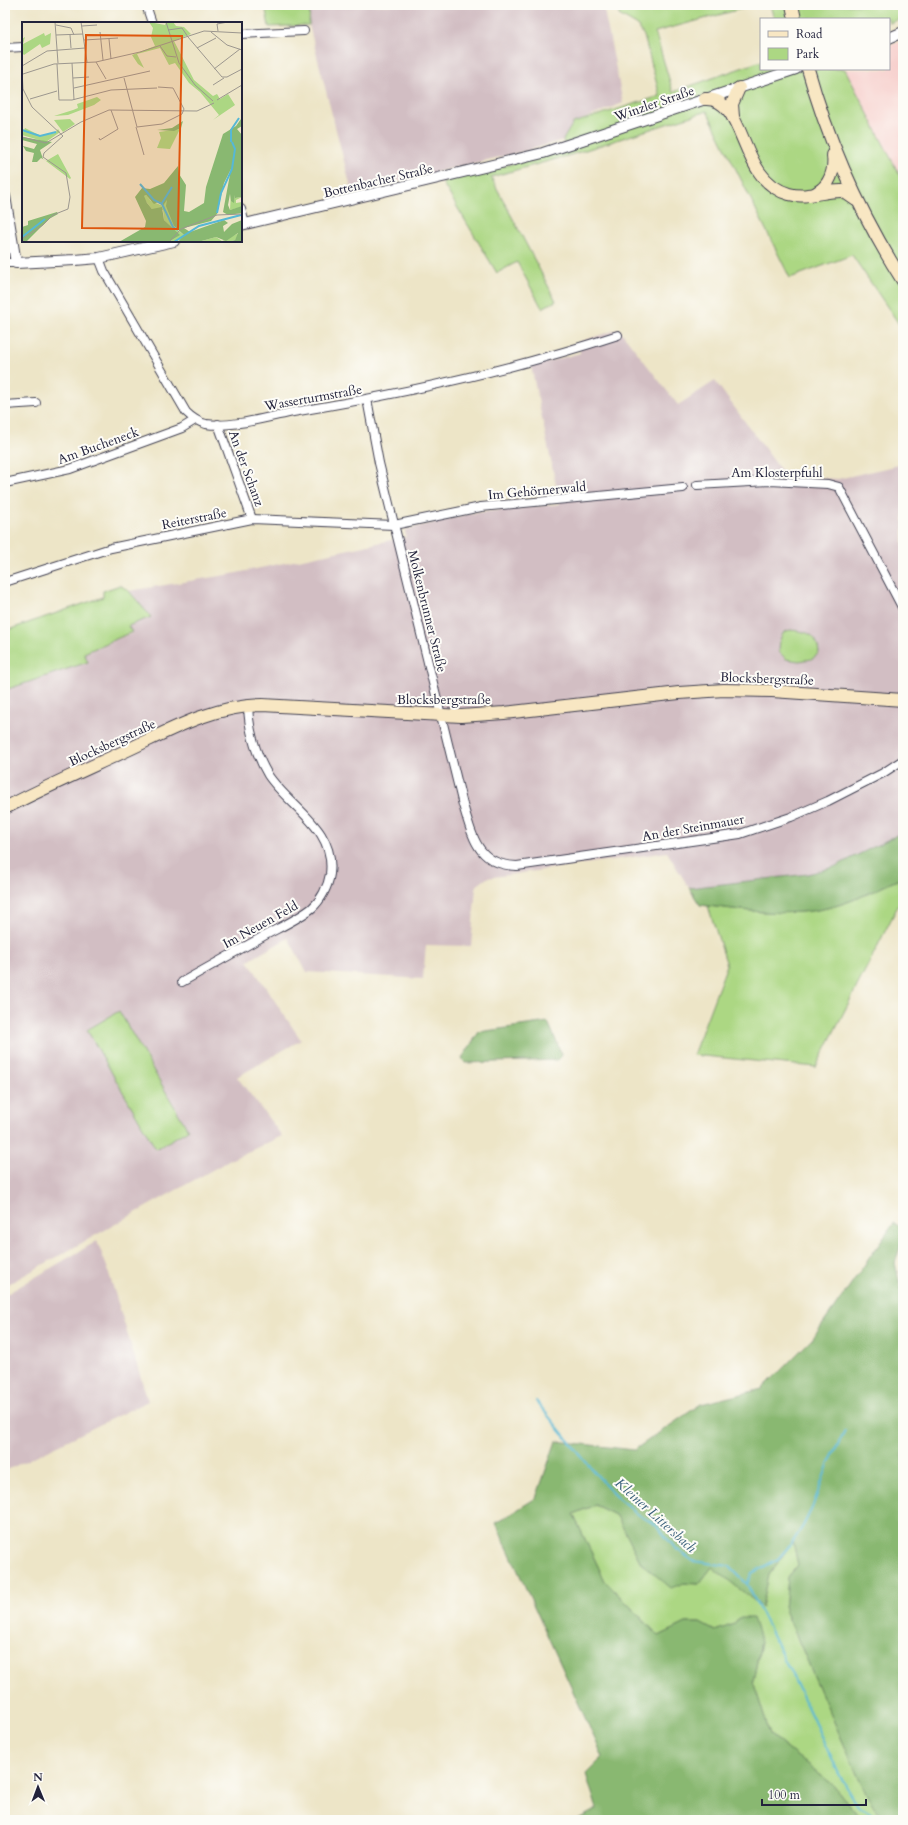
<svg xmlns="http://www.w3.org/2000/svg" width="908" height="1825" font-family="Cardo,serif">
	<rect width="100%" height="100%" fill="#fdfcf7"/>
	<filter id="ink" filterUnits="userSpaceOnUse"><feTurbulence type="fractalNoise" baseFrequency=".025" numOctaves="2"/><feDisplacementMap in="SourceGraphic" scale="8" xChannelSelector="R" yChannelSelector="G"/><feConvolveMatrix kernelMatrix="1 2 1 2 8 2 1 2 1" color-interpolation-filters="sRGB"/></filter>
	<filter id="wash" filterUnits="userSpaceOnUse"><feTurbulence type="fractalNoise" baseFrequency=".012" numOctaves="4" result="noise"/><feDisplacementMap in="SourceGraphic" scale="16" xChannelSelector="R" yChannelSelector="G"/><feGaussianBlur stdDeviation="0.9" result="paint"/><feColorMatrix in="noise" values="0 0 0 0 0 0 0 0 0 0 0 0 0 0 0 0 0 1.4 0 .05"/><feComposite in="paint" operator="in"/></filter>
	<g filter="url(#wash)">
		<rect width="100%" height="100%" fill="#ede5c7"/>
		<polygon fill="#f7d0cd" points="903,40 903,182 845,69 889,69 889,46"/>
		<g fill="#d2bec3">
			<polygon points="310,5 603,5 623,103 574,123 563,140 529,150 352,192 309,25"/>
			<polygon points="619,329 678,405 715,381 785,476 838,479 903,464 903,832 834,867 808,874 689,888 667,852 487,878 476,886 471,946 426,945 423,979 307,972 288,938 248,961 301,1040 237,1077 282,1136 230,1160 5,1286 5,690 87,662 84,653 132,633 128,626 151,617 129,591 232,574 406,537 405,530 472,513 560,504 531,366 580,353 579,342"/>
			<polygon points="97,1241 107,1267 148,1401 5,1471 5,1295"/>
		</g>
		<g fill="#acd783" stroke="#677c5f">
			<polygon points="265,5 310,5 309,25 269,27"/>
			<polygon points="618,5 756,5 655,32 673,92 761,61 761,69 845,69 903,182 903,330 852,255 790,278 707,111 567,156 491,177 556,301 542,308 517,262 497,273 442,182 566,150 563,140 573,123 660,96 644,36 638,26 619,15"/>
			<polygon points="770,5 903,5 903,18 889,23 889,19 774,19"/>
			<polygon points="120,585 129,591 151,617 128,626 132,632 84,653 88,662 5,690 5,631 103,597 103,591"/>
			<path d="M 790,630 C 808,632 817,633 819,653 L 812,659 L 799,661 L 786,659 L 779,652 L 780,639 L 784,632 Z"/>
			<path d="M 897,880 L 903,880 L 903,896 L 816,1067 L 693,1055 L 727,965 L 708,906 C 750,911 793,918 835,906 C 857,900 877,889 897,880 Z"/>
			<polygon points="119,1011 188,1130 156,1149 87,1030"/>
			<polygon points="595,1505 617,1516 641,1563 684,1583 699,1584 712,1567 762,1606 769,1575 793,1541 798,1565 788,1577 785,1610 864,1790 878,1814 889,1820 862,1820 832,1784 770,1735 753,1681 761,1642 734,1624 715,1631 700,1623 686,1623 659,1636 605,1581 573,1514"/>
		</g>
		<g fill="#89b871" stroke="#566d56">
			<path d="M 903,832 L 903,875 L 897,880 C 877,889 857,900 835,906 C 793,918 750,911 708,906 L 700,905 L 689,888 L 808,874 L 834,867 Z"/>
			<polygon points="548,1022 562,1055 558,1060 465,1063 462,1058 479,1032"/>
			<path d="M 894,1223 L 903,1229 L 903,1238 L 895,1263 L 903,1298 L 903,1820 C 877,1820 876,1810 864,1790 L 785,1610 L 788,1577 L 798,1565 L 793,1541 L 769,1575 L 762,1607 L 712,1567 L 699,1584 L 684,1583 L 671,1588 L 641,1563 L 617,1516 L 595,1505 L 573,1514 L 605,1581 L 659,1636 L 686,1623 L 700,1623 L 715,1631 L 734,1624 L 738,1618 L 753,1618 L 761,1642 L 753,1681 L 770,1735 L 832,1784 L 862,1820 L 576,1820 L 597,1809 L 586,1774 L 603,1757 L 496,1523 L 536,1498 L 556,1441 L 634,1450 L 701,1404 L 762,1389 L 813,1338 Z"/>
		</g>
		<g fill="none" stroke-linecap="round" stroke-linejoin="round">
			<g stroke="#56b8d5" stroke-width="2">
				<polyline points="536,1401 595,1473 619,1499 639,1515 656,1525 675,1548 693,1561 729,1566 747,1584 794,1679 839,1774 858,1806 880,1820"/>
				<polyline points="747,1584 752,1573 778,1559 792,1543 803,1526 812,1508 828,1465 845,1430"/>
			</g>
		</g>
	</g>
	<g filter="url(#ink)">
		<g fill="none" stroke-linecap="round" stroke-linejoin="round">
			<g stroke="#403f50" stroke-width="10">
				<g id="minor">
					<polyline points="146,5 152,23"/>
					<polyline points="241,34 304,31"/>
					<polyline points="5,48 23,47"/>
					<polyline points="241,209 245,224"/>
					<path d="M 99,258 L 104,271 L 186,412 C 192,418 198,422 206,424 C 230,428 269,417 293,412 C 403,394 512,370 618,335"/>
					<polyline points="5,263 16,263"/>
					<path d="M 367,399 L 379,463 L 463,805 C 473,837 477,865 517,866 L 740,834 L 791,817 L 828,801 L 883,773 L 903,760"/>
					<polyline points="5,405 36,403"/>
					<polyline points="218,424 252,519"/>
					<polyline points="5,483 70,469 182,428 195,420"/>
					<polyline points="697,485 770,481 828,484 839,487 903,609"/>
					<polyline points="5,582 111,548 252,519 394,525 481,507 683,488"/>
					<path d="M 182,982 C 209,967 235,952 262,937 C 278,928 297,920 312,908 C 321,900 328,887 330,874 C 336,828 290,808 268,775 C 255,753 249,731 248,706"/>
				</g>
			</g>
			<g stroke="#403f50" stroke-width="12">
				<g id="tertiary">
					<polyline points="889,38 903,32"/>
					<polyline points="5,196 16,263 75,260 99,258 174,241"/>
					<polyline points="241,225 543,153 796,69"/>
				</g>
			</g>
			<g stroke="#403f50" stroke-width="14">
				<g id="secondary">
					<polyline points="792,5 795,19"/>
					<path d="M 808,69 C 829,144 861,215 903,281"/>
					<path d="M 705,99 C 748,97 737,180 789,194 C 807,199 825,190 843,191 L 856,200"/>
					<polyline points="733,117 732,104 739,88"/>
					<path d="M 816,193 C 830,186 835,170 833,155"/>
					<path d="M 5,808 C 43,788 82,771 121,753 C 169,731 207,707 262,705 L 461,716 L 504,713 L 679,693 L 724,690 L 772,691 L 903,700"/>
				</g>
			</g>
			<use href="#minor" stroke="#fff" stroke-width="8"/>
			<use href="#tertiary" stroke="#fff" stroke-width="10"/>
			<use href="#secondary" stroke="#f8e7c3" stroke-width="12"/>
		</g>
	</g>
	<g text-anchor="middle" stroke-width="4" stroke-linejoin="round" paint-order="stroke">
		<g font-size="13" fill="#22223b" stroke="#fdfcf7">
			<text transform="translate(654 103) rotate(-19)" y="5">Winzler Straße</text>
			<text transform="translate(378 180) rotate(-13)" y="5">Bottenbacher Straße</text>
			<text transform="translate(313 397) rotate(-10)" y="5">Wasserturmstraße</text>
			<text transform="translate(98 445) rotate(-20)" y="5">Am Bucheneck</text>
			<text transform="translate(247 468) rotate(70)" y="5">An der Schanz</text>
			<text x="777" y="477">Am Klosterpfuhl</text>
			<text transform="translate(537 490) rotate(-5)" y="5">Im Gehörnerwald</text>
			<text transform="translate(194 518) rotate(-11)" y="5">Reiterstraße</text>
			<text transform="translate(428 611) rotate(76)" y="5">Molkenbrunner Straße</text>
			<text transform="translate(767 678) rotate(2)" y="5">Blocksbergstraße</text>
			<text x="444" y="704">Blocksbergstraße</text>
			<text transform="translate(112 742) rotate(-25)" y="5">Blocksbergstraße</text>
			<text transform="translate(693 827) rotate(-10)" y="5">An der Steinmauer</text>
			<text transform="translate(260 924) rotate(-29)" y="5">Im Neuen Feld</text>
		</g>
		<g font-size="14" font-style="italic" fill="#375e79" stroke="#fdfcf7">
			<text transform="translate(656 1515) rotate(42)" y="5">Kleiner Littersbach</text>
		</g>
	</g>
	<g transform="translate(22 22)">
		<rect width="220" height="220" fill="#ede5c7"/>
		<path d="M 127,0 L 143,3 L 144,0 L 151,0 L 154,4 L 162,5 L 169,12 L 152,19 L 172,58 L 191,74 L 195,72 L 198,77 L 206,72 L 213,83 L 191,98 L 197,93 L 178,70 L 167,61 L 153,41 L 147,43 L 138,26 L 115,32 L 122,46 L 116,42 L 110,33 L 133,24 L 129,15 L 131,6 ZM 22,11 L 23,14 L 29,11 L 28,22 L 20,26 L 18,22 L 2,33 L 0,31 L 0,17 L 3,15 L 1,22 ZM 75,75 L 79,78 L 72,83 L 46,93 L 32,94 L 51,88 L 56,86 L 55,82 ZM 48,97 L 53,102 L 41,110 L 32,98 ZM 3,106 L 19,114 L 33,111 L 36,107 L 38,110 L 24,120 L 0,113 ZM 158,107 L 148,127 L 135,126 L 139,116 L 137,110 ZM 36,132 L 49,156 L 48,157 L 24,139 ZM 209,171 L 212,179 L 213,173 L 214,176 L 220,175 L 214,178 L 214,181 L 220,180 L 219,185 L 208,188 ZM 124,173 L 129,179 L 141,184 L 145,177 L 153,206 L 162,213 L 159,218 L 147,220 L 155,211 L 142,198 L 141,188 L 130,187 L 125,181 L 121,174 ZM 217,211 L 213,218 L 206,220 L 176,220 L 194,215 L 200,219 Z" fill="#acd783"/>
		<path d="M 219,97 L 220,104 L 215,107 L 220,113 L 220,175 L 213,176 L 213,173 L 212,181 L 209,179 L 208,172 L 206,183 L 208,188 L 220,184 L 220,191 L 206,193 L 201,190 L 209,147 L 202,161 L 195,192 L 189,199 L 162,206 L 168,210 L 202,198 L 206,201 L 201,204 L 202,210 L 210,202 L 220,198 L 220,220 L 206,220 L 213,218 L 216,211 L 204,219 L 194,215 L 176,220 L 156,220 L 162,213 L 152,204 L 144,184 L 145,178 L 141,184 L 136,180 L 132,182 L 124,173 L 122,174 L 125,181 L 130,187 L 140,185 L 142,198 L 158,213 L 146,220 L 97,220 L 123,205 L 124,199 L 113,175 L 120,166 L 128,167 L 142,161 L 156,144 L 157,152 L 164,163 L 162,189 L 167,190 L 182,181 L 184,165 L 201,112 L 214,104 ZM 161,99 L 159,106 L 152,109 L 135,108 L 150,106 ZM 0,115 L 30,120 L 18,128 L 21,137 L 26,140 L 19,136 L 15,140 L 10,140 L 12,131 L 4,129 L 1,124 L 12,127 L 15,122 L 0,118 ZM 35,190 L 36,192 L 27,197 L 4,220 L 0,220 L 0,205 L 6,203 L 6,199 Z" fill="#89b871"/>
		<path fill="none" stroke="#56b8d5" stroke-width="2" d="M 0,108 L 18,114 L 34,110M 209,120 L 209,108 L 217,96M 118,162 L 132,178 L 140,182 L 151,205 L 156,208M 140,181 L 150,165M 195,191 L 199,171 L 210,147 L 213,127 L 210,120M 0,215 L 23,197M 152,220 L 177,204 L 219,193"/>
		<path fill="none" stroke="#9c978f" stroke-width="1" d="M 33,0 L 36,41M 59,0 L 65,40M 144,0 L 157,41 L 173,63 L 191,79M 34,3 L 49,6 L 52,13M 60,4 L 75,3M 146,8 L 160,6 L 166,15M 196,9 L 195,2 L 206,0M 78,10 L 81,38M 189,10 L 205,23 L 220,28M 34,13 L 61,12M 48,13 L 49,26M 166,15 L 200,55 L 205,55 L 220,47M 87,17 L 89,37M 62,18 L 96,16M 138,24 L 145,34 L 154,35M 175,26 L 194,16M 74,40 L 84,57M 50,41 L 52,78M 35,42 L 37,78 L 50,78 L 89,68 L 135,66M 0,44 L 25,29 L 63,26M 0,47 L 1,67 L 10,85 L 41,114 L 22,131 L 21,135 L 44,151 L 48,175 L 46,187 L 31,193 L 21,203 L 0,217M 192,47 L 218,27M 1,52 L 32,42 L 74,40 L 118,30 L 182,9 L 220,11M 51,56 L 67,55M 102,56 L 115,105 L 140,102 L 160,92 L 162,87 L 151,66 L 136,65M 191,63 L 202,56M 52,66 L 128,49M 8,77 L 35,69M 195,78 L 220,63M 114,105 L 122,133M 0,115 L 24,121 L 59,100 L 87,88 L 175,89 L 192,81M 77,116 L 78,118 L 96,107 L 89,88M 147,220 L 159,207 L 195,193 L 220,192"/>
		<path fill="#de560e" fill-opacity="0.15" stroke="#de560e" stroke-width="2" d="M 64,13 L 160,14 L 156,207 L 60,206 Z"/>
		<rect width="220" height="220" fill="none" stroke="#22223b" stroke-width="2"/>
	</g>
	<rect width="908" height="1825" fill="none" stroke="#fdfcf7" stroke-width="20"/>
	<rect x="760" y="18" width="130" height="52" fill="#fdfcf7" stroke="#a5a5ac"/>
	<rect x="768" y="31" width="20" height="6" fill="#f8e7c3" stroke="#a5a5ac"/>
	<text x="796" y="38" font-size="12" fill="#22223b">Road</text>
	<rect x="768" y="48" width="20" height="12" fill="#acd783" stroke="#a5a5ac"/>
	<text x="796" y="58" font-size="12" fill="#22223b">Park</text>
	<g transform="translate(38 1787) rotate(359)" stroke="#fdfcf7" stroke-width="3" paint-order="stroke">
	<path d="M0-3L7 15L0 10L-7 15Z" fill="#22223b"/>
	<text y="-6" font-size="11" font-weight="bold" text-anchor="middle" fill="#22223b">N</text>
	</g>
	<path d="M762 1799v6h104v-6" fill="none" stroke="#22223b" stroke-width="2"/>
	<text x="768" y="1799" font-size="12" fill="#22223b" stroke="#fdfcf7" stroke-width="3" paint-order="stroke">100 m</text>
</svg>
